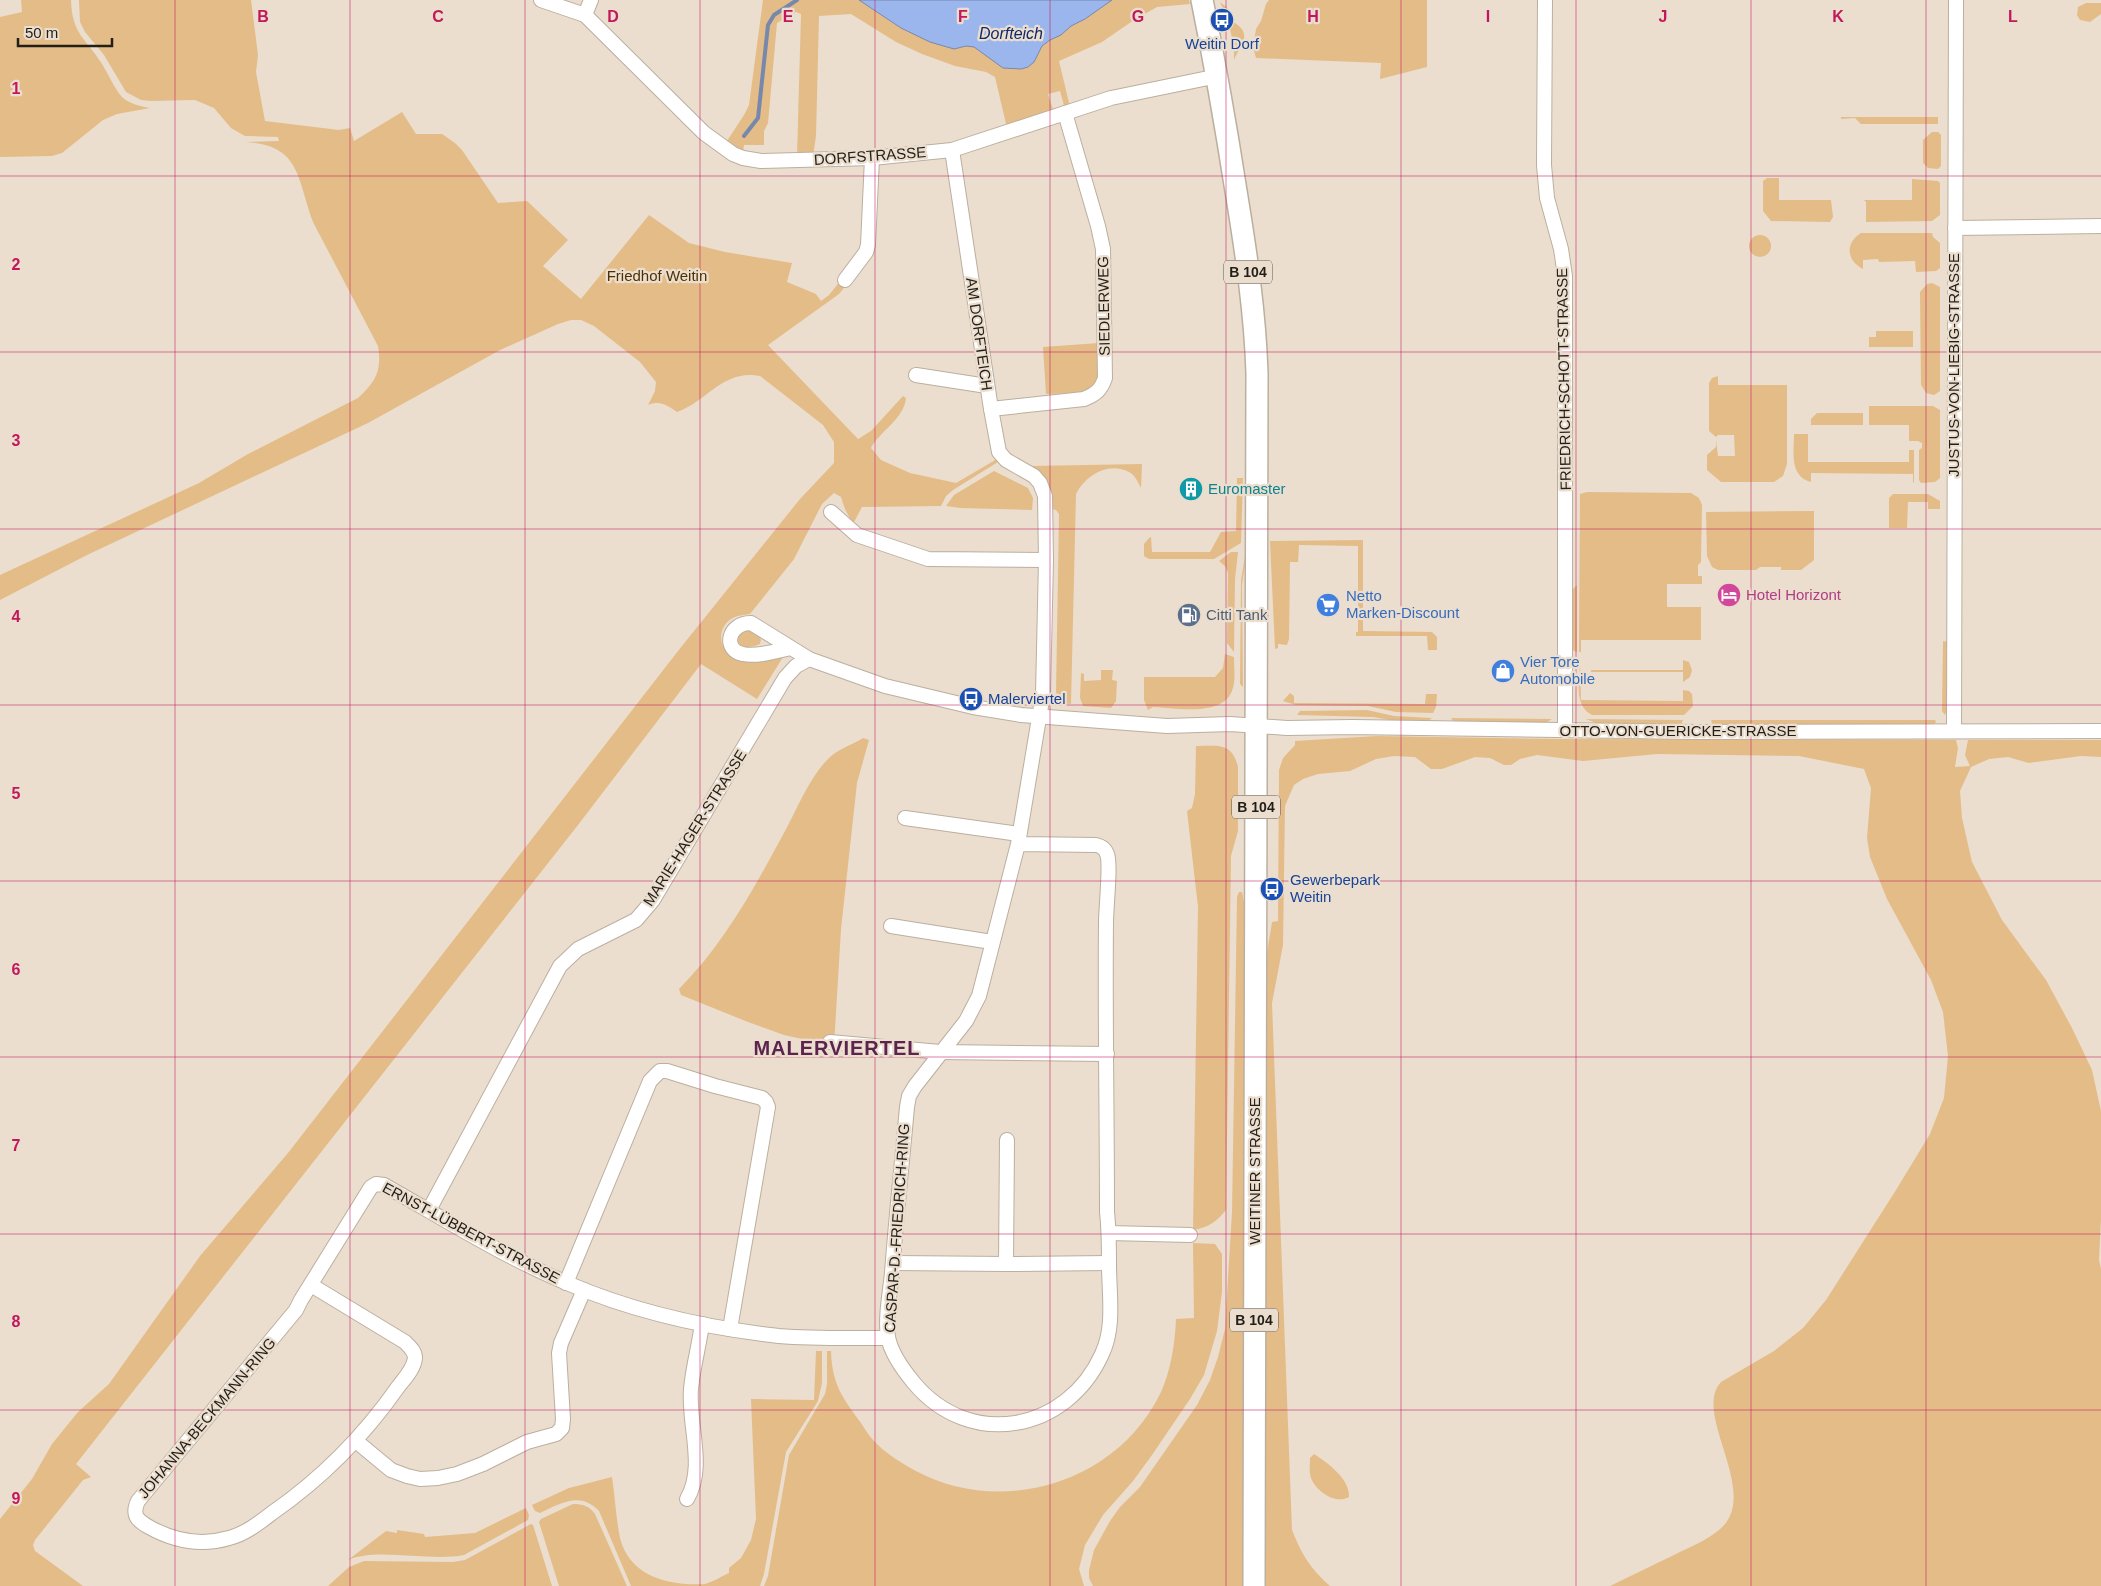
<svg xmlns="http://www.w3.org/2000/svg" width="2101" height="1586" font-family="Arial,sans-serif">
	<rect width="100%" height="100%" fill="#ebdece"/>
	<g fill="#e4bc88">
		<path d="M 21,0 L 71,0 C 72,35 86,38 102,64 C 109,75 114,88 122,97 C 130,104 140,106 150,108 L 117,114 L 103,120 L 62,153 L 52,156 L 0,157 L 0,17 L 22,12 Z"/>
		<path d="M 79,0 L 251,0 L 258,55 L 256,72 L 265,121 L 339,130 L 350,128 L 354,141 L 402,112 L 416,134 L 442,134 L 455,143 L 462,150 L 498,203 L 527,201 L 568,240 L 543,266 L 581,299 L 649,215 L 689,243 L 725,252 L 792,263 L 787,282 L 816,294 L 821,301 L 829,295 L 841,280 L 847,284 L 839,294 L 768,345 L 858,439 L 871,431 L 903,396 L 906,398 C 904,419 880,431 871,448 L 881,460 L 910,473 L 956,483 L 997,459 L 998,462 L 953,490 L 946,496 L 941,506 L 862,507 L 853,524 L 845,509 L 841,497 L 834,493 L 822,504 L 794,559 L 750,614 C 744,615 737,615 731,619 C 712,632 723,660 744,662 C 756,663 770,659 783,657 L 757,699 L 701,664 L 578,825 L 76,1464 L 91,1477 L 83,1480 L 35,1540 L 33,1545 L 35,1551 L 83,1586 L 0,1586 L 0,1519 L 32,1479 L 52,1444 L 78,1412 L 109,1384 L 200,1256 L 288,1153 L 678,651 L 800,499 L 834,463 L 834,442 L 823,425 L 760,376 C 723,369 708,401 677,412 C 667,405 660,400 648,405 L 655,391 L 656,382 L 640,362 L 594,326 L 581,320 L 571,320 L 558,324 L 500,350 L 368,423 L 87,555 L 0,600 L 0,575 L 199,483 L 248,454 L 358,398 C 376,381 382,371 378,346 L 314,224 C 297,181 302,145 246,142 L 279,141 L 278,137 L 245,136 L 231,128 L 214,108 L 195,100 L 151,101 L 141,100 L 126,92 L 104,55 L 85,32 L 80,22 Z"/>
		<polygon points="763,0 1189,0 1190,4 1157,7 1134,20 1102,42 1059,61 1070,107 1065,109 1060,91 1048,94 1054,113 1007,128 995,77 986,72 955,66 922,54 896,42 851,14 819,16 816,136 813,156 797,156 801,14 796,12 777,23 768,123 764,131 764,145 744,145 743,152 725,144 744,115 749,105"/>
		<polygon points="1269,0 1427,0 1427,67 1380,79 1381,63 1256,58 1253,47 1256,29 1261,21 1266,4"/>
		<path d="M 1220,2 C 1227,7 1232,12 1232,21 C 1254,34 1241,44 1234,60 C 1235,42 1228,18 1220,2 Z"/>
		<polygon points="2086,3 2101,3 2101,14 2090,22 2080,20 2077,15 2078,7"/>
		<polygon points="1841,117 1938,117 1938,124 1861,124 1855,118 1841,119"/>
		<polygon points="1932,132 1938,132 1941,135 1941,166 1938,169 1928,168 1923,163 1923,140"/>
		<polygon points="1767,178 1779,178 1779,200 1831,200 1833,217 1830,222 1771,221 1763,211 1763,181"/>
		<polygon points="1912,179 1938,181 1940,183 1940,215 1932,221 1866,222 1866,202 1864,200 1912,200"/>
		<path d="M 1861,233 L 1932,233 L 1933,237 L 1940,243 L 1940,268 L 1936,271 L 1916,272 L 1915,261 L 1879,262 L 1878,259 L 1863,260 L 1863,269 C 1846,260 1845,243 1861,233 Z"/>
		<circle cx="1760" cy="246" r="11"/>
		<polygon points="1932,283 1940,287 1940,391 1934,395 1926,393 1921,385 1920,292 1927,284"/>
		<polygon points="1876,331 1913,331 1913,347 1869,347 1869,337 1876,337"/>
		<polygon points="1099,343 1100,380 1088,393 1046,394 1043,347"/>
		<polygon points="1718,376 1718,385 1787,385 1787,464 1783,476 1774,482 1721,482 1707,470 1707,455 1716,447 1716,440 1718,456 1735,456 1734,435 1718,435 1716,437 1709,431 1709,383 1712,378"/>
		<polygon points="1869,406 1933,406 1940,410 1940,478 1935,482 1921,483 1919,480 1919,450 1922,448 1922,443 1918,441 1909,441 1909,425 1869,425"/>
		<polygon points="1817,413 1863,413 1863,425 1811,425 1811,419"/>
		<path d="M 1794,434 L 1808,434 L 1808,462 L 1909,462 L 1909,450 L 1914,450 L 1914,482 L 1913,483 L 1913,474 L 1811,473 L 1811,482 C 1789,476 1794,452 1794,434 Z"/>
		<path d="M 1142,464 L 1141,488 C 1138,482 1135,475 1129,472 C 1108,461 1085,476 1076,494 L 1071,704 L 1061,703 L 1056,692 L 1059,514 L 1056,510 L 1051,509 L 1031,466 Z"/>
		<polygon points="994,471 1028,488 1033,498 1032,510 960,508 946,506 954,495"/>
		<polygon points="1237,478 1243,478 1241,543 1214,559 1149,559 1144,556 1144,544 1149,538 1151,537 1152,552 1210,552 1221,532 1236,531"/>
		<polygon points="1587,492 1691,493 1699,498 1702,505 1701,562 1698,565 1698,576 1702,576 1702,584 1667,584 1667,607 1701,607 1701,640 1581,640 1581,652 1579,652 1580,494"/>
		<polygon points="1893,494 1928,494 1940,501 1940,509 1928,509 1928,502 1908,502 1907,528 1889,528 1889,498"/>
		<polygon points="1814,511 1814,560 1801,570 1781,570 1781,567 1760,567 1756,570 1718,570 1712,567 1707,556 1706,512"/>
		<polygon points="1363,540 1363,631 1432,632 1437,637 1437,650 1428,650 1427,636 1356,636 1356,632 1358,632 1358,546 1299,545 1298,562 1290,562 1289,639 1287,645 1278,644 1278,648 1275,649 1270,541"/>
		<polygon points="1246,550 1247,550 1242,585 1243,687 1240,684 1241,580"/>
		<polygon points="1231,552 1238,552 1235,579 1234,652 1227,643 1228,573 1225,566 1219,561"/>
		<polygon points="1577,585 1577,652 1572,650 1572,590"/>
		<path d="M 743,630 C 751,630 758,633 761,640 L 760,644 C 751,648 738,650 737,638 Z"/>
		<polygon points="1943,641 1949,642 1947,711 1945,715 1942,711"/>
		<path d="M 1225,654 L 1234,657 C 1234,668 1236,681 1232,691 C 1222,717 1175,708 1153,707 L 1148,710 L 1144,700 L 1144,677 L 1215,677 L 1223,668 Z"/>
		<polygon points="1683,660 1689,662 1692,670 1690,677 1683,682 1683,672 1591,672 1591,670 1683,670"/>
		<path d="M 1580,663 L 1581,700 L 1683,701 L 1683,690 L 1689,691 L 1692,694 L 1693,706 L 1684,715 L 1592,715 C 1574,706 1579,680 1580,663 Z"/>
		<polygon points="1101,670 1113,670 1112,680 1117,681 1116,701 1111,708 1083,706 1080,698 1081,673 1084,674 1084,681 1101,680"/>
		<polygon points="1290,693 1294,696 1294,703 1425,704 1426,694 1437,694 1436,707 1433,713 1396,712 1368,706 1296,705 1283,701"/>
		<polygon points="1367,710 1394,716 1432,718 1427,722 1396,721 1373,717 1297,715 1300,711"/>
		<polygon points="1451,718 1552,719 1542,725 1455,724"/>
		<polygon points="1586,719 1683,720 1681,725 1601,725"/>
		<polygon points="1711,720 1935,720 1936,722 1933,725 1927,726 1713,725"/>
		<path d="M 1377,736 L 1562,739 L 1956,740 L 1958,748 L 1955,767 L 1970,766 L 1965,755 L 1968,740 L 2101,740 L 2101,757 L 2081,756 L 2029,763 L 2008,757 L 1989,759 L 1971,767 L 1960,791 L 1962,818 L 1972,862 L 2002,920 L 2046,980 L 2072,1028 L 2092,1070 L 2101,1111 L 2101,1219 L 2099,1260 L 2101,1269 L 2101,1586 L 1610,1586 C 1632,1575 1654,1565 1676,1554 C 1690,1547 1707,1540 1719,1530 C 1763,1494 1691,1414 1721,1382 L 1774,1351 L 1803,1328 L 1826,1300 L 1896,1190 L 1930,1134 L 1944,1098 L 1948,1056 L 1943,1012 L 1931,980 L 1887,899 L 1870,857 L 1867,838 L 1871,788 L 1864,769 L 1799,756 L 1657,754 L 1583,761 L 1537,755 L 1520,759 L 1511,765 L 1504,765 L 1490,758 L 1475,757 L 1442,769 L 1431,769 L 1415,757 L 1394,756 L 1376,759 L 1350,771 L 1318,774 L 1303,779 L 1294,785 L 1285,806 L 1283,945 L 1272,1003 L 1292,1530 C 1302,1555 1310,1568 1330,1586 L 1262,1586 L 1263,977 L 1272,922 L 1278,921 L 1279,770 L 1283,758 L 1295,745 L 1295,741 Z"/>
		<path d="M 863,738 L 869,740 L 857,783 L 841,929 L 834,1046 L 784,1035 L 748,1022 L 681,995 L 679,989 C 724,944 755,887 785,831 C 798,807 810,776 830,757 C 840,748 852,745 863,738 Z"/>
		<path d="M 1196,746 C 1218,746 1232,742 1238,767 L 1238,831 L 1231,856 L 1226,1210 C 1217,1221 1208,1228 1193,1230 L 1198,907 L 1187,811 L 1192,808 L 1195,794 Z"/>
		<polygon points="1239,892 1242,892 1248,922 1247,1586 1093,1586 1089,1578 1089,1570 1094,1550 1110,1521 1120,1507 1140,1487 1197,1405 1210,1380 1218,1357 1225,1329 1232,1212 1237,897"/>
		<path d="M 1193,1243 L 1215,1244 L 1222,1254 L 1222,1292 L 1217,1331 L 1204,1375 L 1190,1399 L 1152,1455 L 1133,1481 L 1103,1515 L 1085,1545 L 1079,1569 L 1084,1586 L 764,1586 L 768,1576 L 789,1455 L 825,1394 L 827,1384 L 827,1351 L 831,1351 C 832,1384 842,1397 861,1423 C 865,1429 869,1436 874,1441 C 885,1453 900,1462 914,1470 C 1001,1518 1118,1483 1161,1392 C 1171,1370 1175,1343 1176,1319 L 1194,1318 Z"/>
		<path d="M 816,1351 L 822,1351 L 822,1383 L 818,1401 L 786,1452 L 764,1574 L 760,1586 L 631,1586 L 599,1511 C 580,1491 561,1503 540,1513 L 535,1511 L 532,1505 L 569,1488 L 612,1477 C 615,1497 616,1518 620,1538 C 630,1577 669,1586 705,1584 C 713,1582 722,1576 729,1573 L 729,1568 L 741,1558 L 751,1540 L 756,1519 L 751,1399 L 814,1400 Z"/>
		<path d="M 1314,1454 C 1328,1463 1350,1479 1349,1497 C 1335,1505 1316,1491 1311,1478 C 1309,1472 1310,1464 1310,1458 Z"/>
		<path d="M 573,1504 C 583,1504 589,1506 595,1514 L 627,1586 L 559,1586 L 539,1522 L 541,1519 Z"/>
		<path d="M 526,1508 L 529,1515 L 528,1520 L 464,1555 C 429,1562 377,1547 348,1560 L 386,1531 L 397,1533 L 397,1530 L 424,1534 L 425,1537 L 475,1533 Z"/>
		<polygon points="531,1524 533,1525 552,1586 328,1586 349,1567 364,1561 453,1562 465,1560"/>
	</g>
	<polygon fill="#9bb6ed" stroke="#7788ad" points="859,0 1112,0 1085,19 1071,26 1061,35 1050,40 1042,46 1034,62 1028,67 1021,69 1003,68 974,47 966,46 954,49 930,42 901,28"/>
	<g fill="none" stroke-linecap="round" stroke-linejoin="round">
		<polyline stroke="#7788ad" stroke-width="4" points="744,136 758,118 768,25 774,15 797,0"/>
		<g stroke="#bbaf9f" stroke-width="16">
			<g id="street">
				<polyline points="541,0 585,15"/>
				<polyline points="591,0 585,15 704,133 733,154 743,158 761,161 872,158 952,150 1111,98 1218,76"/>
				<polyline points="1545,0 1544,165 1547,198 1561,249 1565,276 1565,730"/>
				<path d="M 952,150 L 991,409 L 999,452 L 1006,460 L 1034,476 L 1040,483 L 1045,496 L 1046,560 L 1043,694 L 1018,844 L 979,996 L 966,1021 L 915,1086 L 909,1096 L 907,1107 C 902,1163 896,1218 892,1273 C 890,1293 885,1317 888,1337 C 891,1353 904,1371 914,1383 C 970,1450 1067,1432 1102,1354 C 1115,1327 1109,1294 1109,1265 C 1109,1247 1109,1230 1107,1212 C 1107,1115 1105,1019 1106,922 C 1106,908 1111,863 1107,854 C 1105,848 1101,846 1096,845 L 1018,844"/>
				<polyline points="1955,228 2101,226"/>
				<polyline points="845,280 866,252 868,245 872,158"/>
				<polyline points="916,375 987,386"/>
				<path d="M 991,409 L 1084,399 C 1096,394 1101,390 1105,378 L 1103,249 L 1098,226 L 1065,113"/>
				<polyline points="831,512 857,535 928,559 1046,560"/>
				<path d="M 791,648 C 777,651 757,657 743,654 C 723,651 727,623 751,623 L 809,659 L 885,686 L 973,707 L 1021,715 L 1167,726 L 1230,724 L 1287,728 L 1352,727 L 1696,732 L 2101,731"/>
				<polyline points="1954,731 1956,0"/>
				<polyline points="905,818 1019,834"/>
				<polyline points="891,926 992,942"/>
				<polyline points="830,1042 940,1052 1107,1054"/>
				<polyline points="429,1210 560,966 578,949 636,920 653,900 785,678 796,666 809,659"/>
				<polyline points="1109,1233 1190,1235"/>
				<polyline points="893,1263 1006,1264 1007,1140"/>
				<polyline points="1006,1264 1109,1263"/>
				<polyline points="566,1283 650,1081 660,1071 667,1071 715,1086 762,1098 766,1102 768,1107 730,1329"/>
				<path d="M 311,1285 L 405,1342 C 410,1347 415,1351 415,1358 C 414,1369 404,1379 398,1387 C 363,1437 321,1479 272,1513 C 259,1523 245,1534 229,1538 C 202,1546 174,1541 149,1527 C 136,1520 132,1514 138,1501 L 296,1310 L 301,1300 L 371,1187 L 376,1184 L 384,1185 C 444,1219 503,1256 567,1283 C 634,1312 707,1328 779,1336 C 815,1339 852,1338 888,1338"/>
				<polyline points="356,1441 391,1470 407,1476 420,1479 438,1478 457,1474 483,1464 527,1442 556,1434 562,1428 563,1419 559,1353 561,1343 584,1290"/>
				<path d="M 687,1499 C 706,1467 688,1425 691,1389 C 693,1367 699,1346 702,1324"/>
			</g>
		</g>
		<g stroke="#bbaf9f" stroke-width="24">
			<path id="primary" d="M 1202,0 C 1215,64 1226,127 1236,191 C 1246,252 1255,312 1257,373 L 1254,1586"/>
		</g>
		<use href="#street" stroke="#fff" stroke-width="14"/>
		<use href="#primary" stroke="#fff" stroke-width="21"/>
	</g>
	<path fill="none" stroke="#c2185b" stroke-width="1" stroke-opacity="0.55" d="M 175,0 L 175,1586M 350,0 L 350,1586M 525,0 L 525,1586M 700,0 L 700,1586M 875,0 L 875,1586M 1050,0 L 1050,1586M 1226,0 L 1226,1586M 1401,0 L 1401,1586M 1576,0 L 1576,1586M 1751,0 L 1751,1586M 1926,0 L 1926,1586M 0,176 L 2101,176M 0,352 L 2101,352M 0,529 L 2101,529M 0,705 L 2101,705M 0,881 L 2101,881M 0,1057 L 2101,1057M 0,1234 L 2101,1234M 0,1410 L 2101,1410"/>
	<defs>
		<g id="bus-disc" transform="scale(1.25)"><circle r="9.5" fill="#1a4fb4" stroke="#ebdece"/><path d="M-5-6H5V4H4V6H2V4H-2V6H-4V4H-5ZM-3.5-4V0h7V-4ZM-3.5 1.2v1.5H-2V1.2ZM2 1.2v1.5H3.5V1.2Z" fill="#fff"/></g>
		<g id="building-disc" transform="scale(1.25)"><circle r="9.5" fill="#0f9aa8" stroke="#ebdece"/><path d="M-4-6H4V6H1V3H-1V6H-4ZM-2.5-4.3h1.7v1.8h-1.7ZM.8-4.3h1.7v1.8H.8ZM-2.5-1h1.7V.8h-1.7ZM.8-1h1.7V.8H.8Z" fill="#fff"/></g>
		<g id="hotel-disc" transform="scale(1.25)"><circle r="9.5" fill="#d1479c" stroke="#ebdece"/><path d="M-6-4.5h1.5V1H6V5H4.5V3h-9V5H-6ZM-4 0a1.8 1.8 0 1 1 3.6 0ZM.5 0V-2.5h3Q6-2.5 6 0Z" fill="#fff"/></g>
		<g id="supermarket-disc" transform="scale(1.25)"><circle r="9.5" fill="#3f7fe0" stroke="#ebdece"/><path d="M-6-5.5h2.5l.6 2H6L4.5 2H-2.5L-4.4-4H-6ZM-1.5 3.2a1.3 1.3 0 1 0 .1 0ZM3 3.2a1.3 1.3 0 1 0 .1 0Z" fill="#fff"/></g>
		<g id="fuel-disc" transform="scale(1.25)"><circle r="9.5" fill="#5c6f8a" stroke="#ebdece"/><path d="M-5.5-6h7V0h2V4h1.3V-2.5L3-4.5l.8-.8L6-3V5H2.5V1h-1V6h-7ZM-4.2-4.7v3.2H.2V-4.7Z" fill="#fff"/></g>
		<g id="shop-disc" transform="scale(1.25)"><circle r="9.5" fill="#3f7fe0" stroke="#ebdece"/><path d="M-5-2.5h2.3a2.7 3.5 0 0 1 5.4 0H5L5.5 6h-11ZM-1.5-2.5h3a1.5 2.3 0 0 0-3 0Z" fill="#fff"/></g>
	</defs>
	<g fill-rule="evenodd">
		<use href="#bus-disc" x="1222" y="20"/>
		<use href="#building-disc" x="1191" y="489"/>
		<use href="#hotel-disc" x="1729" y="595"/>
		<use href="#supermarket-disc" x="1328" y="605"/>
		<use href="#fuel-disc" x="1189" y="615"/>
		<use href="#shop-disc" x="1503" y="671"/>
		<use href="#bus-disc" x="971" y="699"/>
		<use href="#bus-disc" x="1272" y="889"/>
	</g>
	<g text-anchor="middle" stroke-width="4.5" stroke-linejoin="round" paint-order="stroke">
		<g fill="#ebdece" stroke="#5e584f" stroke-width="1">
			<rect x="1224" y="260.5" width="48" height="23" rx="4"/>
			<rect x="1232" y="795.5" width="48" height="23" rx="4"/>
			<rect x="1230" y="1308.5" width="48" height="23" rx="4"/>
		</g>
		<g font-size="14" font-weight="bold" fill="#221e18">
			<text x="1248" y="277">B 104</text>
			<text x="1256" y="812">B 104</text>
			<text x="1254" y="1325">B 104</text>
		</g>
		<g font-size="15" fill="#164399" stroke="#ebdece" text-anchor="start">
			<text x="1222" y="49" text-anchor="middle">Weitin Dorf</text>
			<text x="988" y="704">Malerviertel</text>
			<text x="1290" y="885">Gewerbepark<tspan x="1290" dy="17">Weitin</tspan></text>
		</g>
		<g font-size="15" fill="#221e18" stroke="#ebdece">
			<text transform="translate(870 156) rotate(-4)" y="5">DORFSTRASSE</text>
			<text transform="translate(1104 306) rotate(-91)" y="5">SIEDLERWEG</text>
			<text transform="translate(979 334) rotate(82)" y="5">AM DORFTEICH</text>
			<text transform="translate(1954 365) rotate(-90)" y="5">JUSTUS-VON-LIEBIG-STRASSE</text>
			<text transform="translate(1564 379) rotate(-91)" y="5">FRIEDRICH-SCHOTT-STRASSE</text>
			<text x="1678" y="736">OTTO-VON-GUERICKE-STRASSE</text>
			<text transform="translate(695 828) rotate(-58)" y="5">MARIE-HAGER-STRASSE</text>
			<text transform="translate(1255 1171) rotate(-90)" y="5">WEITINER STRASSE</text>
			<text transform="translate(897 1228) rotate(-86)" y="5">CASPAR-D.-FRIEDRICH-RING</text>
			<text transform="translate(471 1233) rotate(28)" y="5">ERNST-LÜBBERT-STRASSE</text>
			<text transform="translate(207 1418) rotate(-50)" y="5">JOHANNA-BECKMANN-RING</text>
		</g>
		<g font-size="15" fill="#4d3104" stroke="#ebdece">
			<text x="657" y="281">Friedhof Weitin</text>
		</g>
		<g font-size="15" fill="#0d838f" stroke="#ebdece" text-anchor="start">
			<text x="1208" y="494">Euromaster</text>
		</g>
		<g font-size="15" fill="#b23c85" stroke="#ebdece" text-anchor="start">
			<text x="1746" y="600">Hotel Horizont</text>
		</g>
		<g font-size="15" fill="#366cbe" stroke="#ebdece" text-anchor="start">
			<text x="1346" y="601">Netto<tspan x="1346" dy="17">Marken-Discount</tspan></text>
			<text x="1520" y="667">Vier Tore<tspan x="1520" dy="17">Automobile</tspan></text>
		</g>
		<g font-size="15" fill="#4e5e75" stroke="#ebdece" text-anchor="start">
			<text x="1206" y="620">Citti Tank</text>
		</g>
		<g font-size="16" font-style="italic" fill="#122a69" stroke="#ebdece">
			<text x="1011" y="39">Dorfteich</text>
		</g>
		<g font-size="20" font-weight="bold" letter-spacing="1" fill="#5b234e" stroke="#ebdece">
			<text x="837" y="1055">MALERVIERTEL</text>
		</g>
	</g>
	<g font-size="16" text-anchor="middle" font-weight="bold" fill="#c2185b" stroke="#ebdece" stroke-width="4.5" stroke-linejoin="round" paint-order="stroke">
		<text x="263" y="22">B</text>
		<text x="438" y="22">C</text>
		<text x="613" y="22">D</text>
		<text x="788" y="22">E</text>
		<text x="963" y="22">F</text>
		<text x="1138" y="22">G</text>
		<text x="1313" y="22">H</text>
		<text x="1488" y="22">I</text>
		<text x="1663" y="22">J</text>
		<text x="1838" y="22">K</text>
		<text x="2013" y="22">L</text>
		<text x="16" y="94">1</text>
		<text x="16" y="270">2</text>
		<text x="16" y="446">3</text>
		<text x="16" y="622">4</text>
		<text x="16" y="799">5</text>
		<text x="16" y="975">6</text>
		<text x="16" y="1151">7</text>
		<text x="16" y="1327">8</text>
		<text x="16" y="1504">9</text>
	</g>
	<path d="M18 38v8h94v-8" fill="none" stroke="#221e18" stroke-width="2.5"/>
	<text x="25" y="38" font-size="15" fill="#221e18" stroke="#ebdece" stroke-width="4" paint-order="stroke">50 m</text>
</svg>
